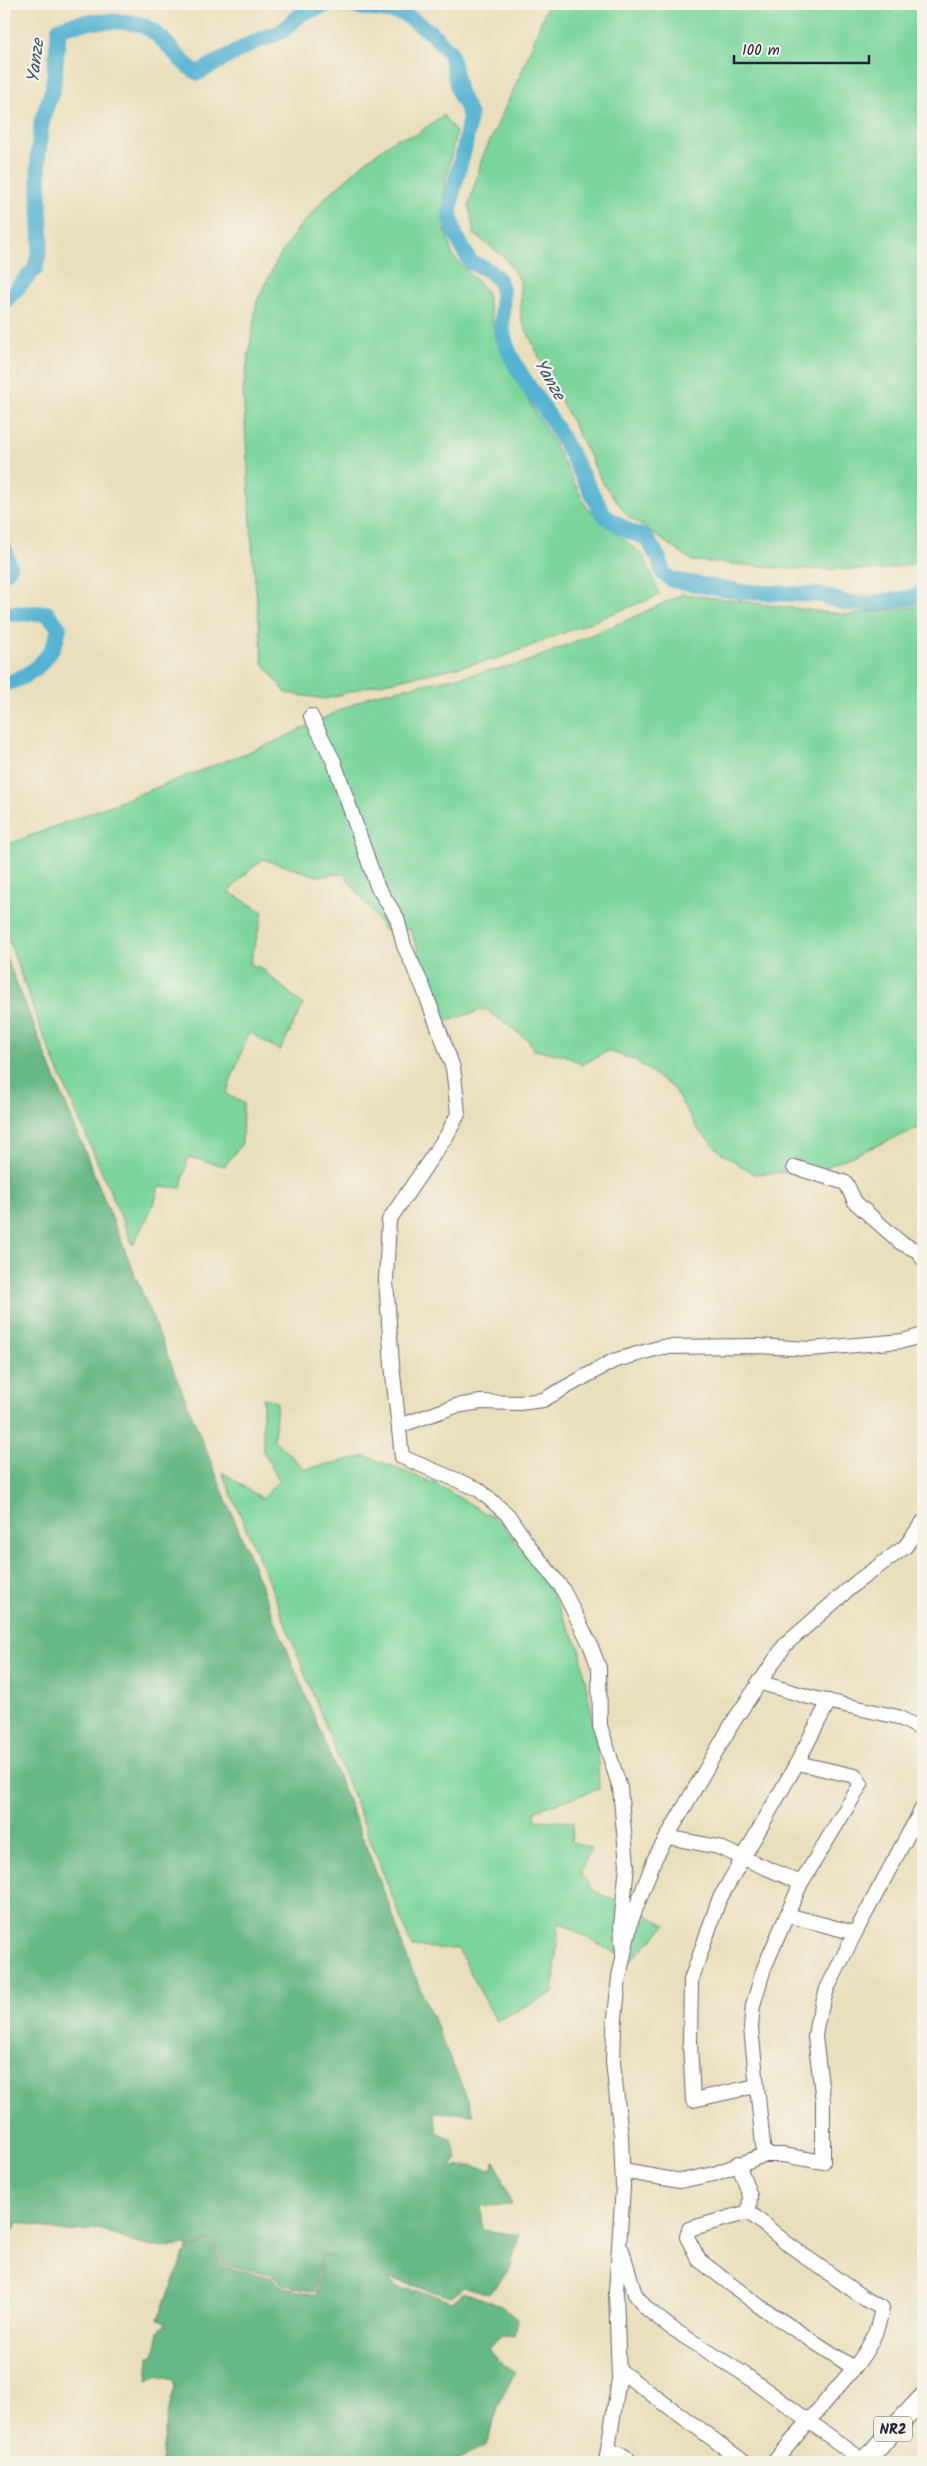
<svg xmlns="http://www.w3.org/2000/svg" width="927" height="2466" font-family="Kalam,sans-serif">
	<rect width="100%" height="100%" fill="#f7f3e8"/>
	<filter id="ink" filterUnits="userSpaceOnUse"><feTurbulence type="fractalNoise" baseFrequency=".02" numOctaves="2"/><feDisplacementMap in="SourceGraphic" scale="10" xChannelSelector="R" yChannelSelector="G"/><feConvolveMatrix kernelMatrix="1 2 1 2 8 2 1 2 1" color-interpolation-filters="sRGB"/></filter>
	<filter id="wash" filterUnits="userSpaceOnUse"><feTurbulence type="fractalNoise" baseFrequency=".0096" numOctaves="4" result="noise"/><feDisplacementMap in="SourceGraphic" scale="20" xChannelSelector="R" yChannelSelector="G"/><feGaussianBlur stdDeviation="1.12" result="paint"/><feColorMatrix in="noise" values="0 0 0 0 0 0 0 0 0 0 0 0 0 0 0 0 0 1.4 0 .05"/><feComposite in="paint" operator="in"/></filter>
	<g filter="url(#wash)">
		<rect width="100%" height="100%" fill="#eadfbc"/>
		<g fill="#7cd69c" stroke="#4f7c6c">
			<polygon points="548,4 923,4 923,561 883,570 796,569 693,561 629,517 604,485 544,367 521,319 520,281 504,257 474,234 469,205 482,158 521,73"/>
			<polygon points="443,115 456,132 444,189 443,225 453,256 486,291 497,341 509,368 553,442 586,506 644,557 660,595 500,658 366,687 326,699 286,693 263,663 253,560 243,390 257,301 276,262 298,228 325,198 366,161 397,138 416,135"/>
			<polygon points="683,594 847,615 923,606 923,1126 819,1170 754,1174 720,1152 699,1131 673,1088 634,1060 608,1051 582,1065 564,1055 534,1050 528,1040 485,1009 445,1022 410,929 385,930 344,874 317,876 263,859 241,878 229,892 263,912 250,964 261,968 303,1005 280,1051 249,1032 226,1094 243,1103 242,1143 225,1166 188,1157 181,1188 159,1186 154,1204 133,1245 41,1030 4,927 4,846 272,743 372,695 521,664 627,620"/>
			<polygon points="263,1398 277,1402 274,1440 305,1469 366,1456 436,1484 501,1522 543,1578 580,1649 597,1746 599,1789 536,1810 535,1820 574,1822 571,1841 591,1848 580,1873 594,1891 667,1925 630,1961 559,1922 553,1993 496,2021 458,1949 412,1947 271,1587 222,1472 263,1499 279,1480 263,1451"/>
		</g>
		<polygon fill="#65b784" stroke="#446c60" points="4,952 333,1763 391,1910 404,1951 474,2114 434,2112 437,2132 452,2139 457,2159 450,2167 471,2166 492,2170 495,2161 512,2205 481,2206 483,2230 519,2235 511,2267 489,2294 465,2287 451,2297 388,2278 398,2288 427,2293 452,2302 464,2292 501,2306 517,2319 514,2336 503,2335 488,2348 499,2361 516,2372 501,2398 486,2445 453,2462 161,2462 167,2415 175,2387 173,2380 157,2376 147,2381 149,2356 154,2355 159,2332 166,2322 158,2319 184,2254 209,2240 223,2267 271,2277 284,2288 316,2295 323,2255 336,2258 322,2253 314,2292 284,2285 271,2274 224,2265 210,2238 186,2251 188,2245 159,2248 138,2244 99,2229 64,2232 19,2222 14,2230 4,2229"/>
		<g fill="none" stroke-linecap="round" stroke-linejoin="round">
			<g stroke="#52b2d1" stroke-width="16">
				<path d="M 338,4 L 403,13 L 430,32 L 450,52 L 459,93 L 470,115 L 465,146 L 452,194 L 450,214 L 455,234 L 471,263 C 520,278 494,304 505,341 C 513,368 538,398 553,423 C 572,453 586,486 605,516 L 630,532 L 646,538 L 658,557 L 663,573 L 672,580 L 742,592 L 821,595 L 847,603 L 868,604 L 915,597 L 923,592"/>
				<path d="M 4,302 L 35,269 L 41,242 L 38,155 L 42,120 L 53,88 L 59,29 C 73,20 131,19 146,27 C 166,37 177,62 198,73 L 250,44 L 281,32 L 304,12 L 330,4"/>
				<polyline points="4,548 10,567 4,573"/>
				<path d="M 4,614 L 47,613 L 59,628 C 54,657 32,677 4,684"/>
			</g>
		</g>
	</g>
	<g filter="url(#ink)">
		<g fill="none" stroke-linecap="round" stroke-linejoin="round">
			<g stroke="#686468" stroke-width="16">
				<g id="minor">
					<polyline points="311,716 334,762 377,886 397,918 404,946 423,987 441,1035 453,1068 455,1084 458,1114 447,1135 389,1220 386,1280 392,1365 402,1457 478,1489 508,1515 531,1549 562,1588 590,1644 599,1668 600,1726 620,1788 627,1865 621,1926 623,1954"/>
					<polyline points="794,1167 846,1183 855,1202 901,1243 918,1251 923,1259"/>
					<polyline points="399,1426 456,1406 481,1402 519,1403 543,1400 613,1361 662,1347 758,1346 810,1349 903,1341 923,1335"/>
					<polyline points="758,1682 809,1697 898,1717 923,1730"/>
					<polyline points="667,1837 718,1847 801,1883"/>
					<polyline points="787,1915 855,1933"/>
					<polyline points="756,2086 693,2100 690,2043 691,1980 719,1900 797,1763 829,1701"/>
					<polyline points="764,2155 751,2028 753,2005 764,1968 801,1883 861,1784 855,1776 797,1763"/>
					<polyline points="738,2163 750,2196 749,2212"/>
					<polyline points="623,2171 680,2181 714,2174 764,2155 783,2155 823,2162 823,2101 815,2037 817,2023 827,1989 855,1933 923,1807"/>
					<polyline points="622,2250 635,2294 647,2309 674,2330 744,2374 865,2462"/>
					<polyline points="619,2370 744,2462"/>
					<polyline points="609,2450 624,2456 631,2462"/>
					<polyline points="606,2462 619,2379 616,2291 623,2187 621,2136 613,2062 614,2029 619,1977 631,1921 655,1858 733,1722 785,1645 858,1581 905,1547 923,1522"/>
					<path d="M 774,2462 L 854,2368 C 869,2349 878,2332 882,2308 L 868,2301 L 785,2242 L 749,2212 L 689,2229 L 687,2237 L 699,2260 L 759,2306 L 854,2368"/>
				</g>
			</g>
			<g stroke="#686468" stroke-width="22">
				<polyline id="highway" points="865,2462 889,2434 923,2398"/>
			</g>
			<use href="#minor" stroke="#fff" stroke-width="14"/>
			<use href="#highway" stroke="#fff" stroke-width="20"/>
		</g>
	</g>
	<g text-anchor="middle" stroke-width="4.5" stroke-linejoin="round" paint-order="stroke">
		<rect fill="#f7f3e8" stroke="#62616f" stroke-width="1" x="874" y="2416.5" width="38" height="25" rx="4"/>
		<g font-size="15" font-weight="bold" fill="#22223b">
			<text x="893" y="2434">NR2</text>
		</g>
		<g font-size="18" font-style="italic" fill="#335470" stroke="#f7f3e8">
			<text transform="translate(35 61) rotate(-83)" y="6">Yanze</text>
			<text transform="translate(550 379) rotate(60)" y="6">Yanze</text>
		</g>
	</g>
	<rect width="927" height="2466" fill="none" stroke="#f7f3e8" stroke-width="20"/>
	<path d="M734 55v8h135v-8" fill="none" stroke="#22223b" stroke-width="2.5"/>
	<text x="742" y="55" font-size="15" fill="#22223b" stroke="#f7f3e8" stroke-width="4" paint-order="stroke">100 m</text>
</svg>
